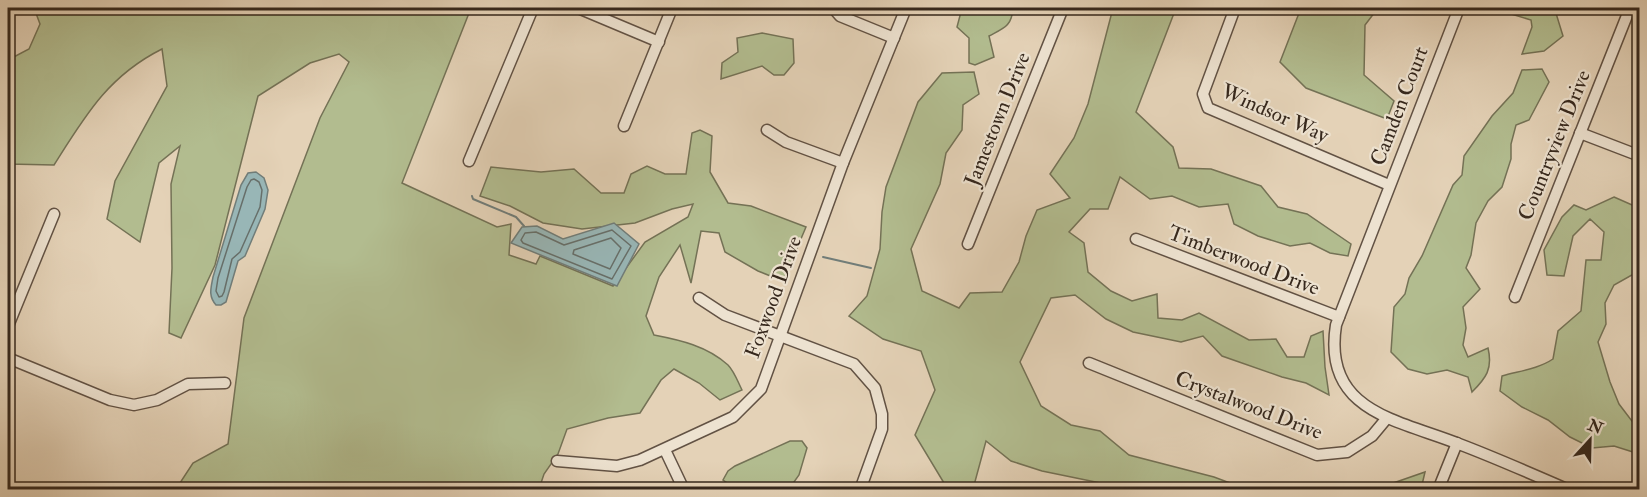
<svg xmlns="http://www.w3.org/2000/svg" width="1647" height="497" font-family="'IM FELL Double Pica',serif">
	<rect width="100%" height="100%" fill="#e4d2b7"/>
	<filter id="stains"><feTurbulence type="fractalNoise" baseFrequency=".00333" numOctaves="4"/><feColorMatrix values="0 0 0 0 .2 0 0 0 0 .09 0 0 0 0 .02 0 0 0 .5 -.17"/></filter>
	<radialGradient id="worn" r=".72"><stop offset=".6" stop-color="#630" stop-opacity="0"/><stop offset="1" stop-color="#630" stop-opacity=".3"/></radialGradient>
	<g fill="#b2bc8f" stroke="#747256" stroke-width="1.5">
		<path d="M 34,8 L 471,8 L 402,183 L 497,227 L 511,224 L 509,255 L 536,264 L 540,256 L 613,286 L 645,242 L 688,217 L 693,204 L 672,209 L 635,223 L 582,229 L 543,223 L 510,206 L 480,196 L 491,167 L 541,172 L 574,169 L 601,193 L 624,193 L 631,174 L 647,166 L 665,174 L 686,174 L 692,133 L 700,130 L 712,136 L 710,172 L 728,203 L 751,206 L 806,227 L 783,281 L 758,271 L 725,252 L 719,233 L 701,231 L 691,283 L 680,245 L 659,277 L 646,316 L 654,335 C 680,340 707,346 728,365 C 734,371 738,382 742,390 L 720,400 L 699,383 L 674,369 L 661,380 L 640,413 L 608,418 L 567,429 L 558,454 L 544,474 L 539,489 L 430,490 L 428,487 L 426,490 L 176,489 L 193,463 L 228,444 L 244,318 L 320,118 L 349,62 L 339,54 L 310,63 L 258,96 L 215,265 L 181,338 L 169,333 L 172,268 L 171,184 L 180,146 L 159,163 L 140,242 L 107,219 L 115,181 L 167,86 L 162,49 C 108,76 85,116 54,165 L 8,164 L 8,60 L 29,49 L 40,24 Z"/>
		<path d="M 962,8 L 1013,8 C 1012,26 1004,28 989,36 L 994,57 L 975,65 L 969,63 L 969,38 L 957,27 Z"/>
		<polygon points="1118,8 1176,8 1136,112 1173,147 1179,168 1211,169 1261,186 1278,207 1307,214 1351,244 1348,256 1330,253 1310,243 1290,246 1258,236 1234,224 1228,204 1199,207 1172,196 1150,199 1120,177 1108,209 1090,209 1069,232 1084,243 1088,272 1111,291 1132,301 1157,294 1158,318 1182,320 1199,313 1249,340 1276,339 1287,357 1304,357 1311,336 1323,331 1325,367 1329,395 1306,383 1282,377 1222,356 1203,336 1181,342 1133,332 1106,319 1075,295 1051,298 1020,362 1041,406 1071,425 1100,431 1129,455 1214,477 1246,489 1141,490 1115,486 1042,471 1011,461 986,441 973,489 946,489 947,488 915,435 935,390 921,351 883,339 849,316 867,296 880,249 882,212 886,187 918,102 942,73 974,72 979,94 963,105 962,130 946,153 940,184 911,249 922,291 959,308 970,293 1002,292 1019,262 1026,236 1037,210 1070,198 1050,174 1074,138 1088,104 1112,12"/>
		<polygon points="1301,8 1378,8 1365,25 1364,75 1394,101 1387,119 1306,88 1280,62"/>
		<polygon points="1517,8 1562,8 1555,10 1563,36 1544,51 1522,54 1532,27 1531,20 1508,13"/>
		<polygon points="762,33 793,39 794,63 784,75 774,75 762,66 721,79 722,63 738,52 737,38"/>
		<path d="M 1542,69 L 1549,82 L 1529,120 L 1516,125 L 1511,144 L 1511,159 L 1502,187 L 1488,201 L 1476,223 L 1471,255 L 1466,268 L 1480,289 L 1463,307 L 1466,328 L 1463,345 L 1468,357 L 1488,348 C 1493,369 1486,378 1472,392 L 1468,377 L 1447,370 L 1427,374 L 1408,369 L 1391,352 L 1394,307 L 1405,294 L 1409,278 L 1422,256 L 1453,185 L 1462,175 L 1464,156 L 1492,116 L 1513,93 L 1522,70 Z"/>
		<path d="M 1614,197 L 1639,208 L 1639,271 L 1614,285 L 1605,303 L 1606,324 L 1598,342 L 1610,382 L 1619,404 L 1635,425 L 1639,435 L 1633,452 L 1614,446 L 1592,448 L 1570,437 L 1548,420 L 1522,407 L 1500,391 L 1502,376 C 1519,371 1538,369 1553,359 L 1558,331 L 1581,311 L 1586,260 L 1601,260 L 1604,232 L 1590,219 L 1573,236 L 1564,276 L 1547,275 L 1544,250 L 1562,217 L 1574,205 L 1586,210 Z"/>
		<polygon points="790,441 802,441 807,448 799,475 789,489 736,489 723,480 728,471 735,466"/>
		<polygon points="1425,472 1421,489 1376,489"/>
	</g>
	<g fill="#98b6b6" stroke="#717d79" stroke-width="1.5">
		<path d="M 256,172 L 264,178 L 268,190 L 265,209 L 245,256 L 238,261 L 226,302 L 221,305 L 216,305 C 208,296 211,288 213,277 L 241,185 L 248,173 Z"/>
		<polygon points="614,223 639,244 617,286 511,243 522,227 537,226 563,239"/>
	</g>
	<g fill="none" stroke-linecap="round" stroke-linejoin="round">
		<g stroke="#676f6a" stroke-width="1.5">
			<polygon points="254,179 259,182 262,190 260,207 240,252 232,259 224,292 222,296 219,297 216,291 218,278 247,187 251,180"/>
			<polygon points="612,230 631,246 612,279 523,243 521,240 525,233 536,232 564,245"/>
			<polygon points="611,238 621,248 610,269 573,254 574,250"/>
		</g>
		<g stroke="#717d79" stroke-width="2">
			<polyline points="472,196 473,199 516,217 524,226"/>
			<polyline points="823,257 871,268"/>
		</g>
		<g stroke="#625244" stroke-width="13">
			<g id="minor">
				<polyline points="578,8 659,42"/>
				<polyline points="833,8 840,16 894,38"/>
				<polyline points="1235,8 1203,94 1208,108 1389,185"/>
				<path d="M 1459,8 L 1336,325 C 1322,412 1399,420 1459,444 C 1496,458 1532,474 1569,490"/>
				<polyline points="624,126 672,8"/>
				<polyline points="767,130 786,142 843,163"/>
				<polyline points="1580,133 1640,156"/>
				<polyline points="469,161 533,8"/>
				<polyline points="1136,239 1339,317"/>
				<polyline points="968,244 1063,8"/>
				<polyline points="1515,297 1630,8"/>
				<polyline points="699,298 725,315 854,364 875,388 882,414 882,429 860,490"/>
				<polyline points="8,326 54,214"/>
				<polyline points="8,358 110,400 134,405 157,400 188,384 225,383"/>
				<polyline points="1089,363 1317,455 1347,452 1372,436 1387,418"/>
				<polyline points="665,450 684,490"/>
				<polyline points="557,461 617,466 640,460 733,417 761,389 843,163 906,8"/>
				<polyline points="1438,490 1457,443"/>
			</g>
		</g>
		<use href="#minor" stroke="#ede2d0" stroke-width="10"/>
	</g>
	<g text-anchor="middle" stroke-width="4.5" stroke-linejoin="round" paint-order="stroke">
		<g font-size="21" fill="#36281d" stroke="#ede2d0">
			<text transform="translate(1399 106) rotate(-69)" y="7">Camden Court</text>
			<text transform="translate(1275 113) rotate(24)" y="7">Windsor Way</text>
			<text transform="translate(997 119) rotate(-68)" y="7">Jamestown Drive</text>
			<text transform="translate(1554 145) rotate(-68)" y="7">Countryview Drive</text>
			<text transform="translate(1244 260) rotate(21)" y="7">Timberwood Drive</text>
			<text transform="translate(773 297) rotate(-70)" y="7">Foxwood Drive</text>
			<text transform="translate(1249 405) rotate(21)" y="7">Crystalwood Drive</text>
		</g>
	</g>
	<rect width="1647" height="497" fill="none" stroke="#e4d2b7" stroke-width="30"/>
	<rect x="9" y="9" width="1629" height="479" fill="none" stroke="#36281d" stroke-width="3"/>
	<rect x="15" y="15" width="1617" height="467" fill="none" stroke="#36281d" stroke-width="1.5"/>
	<g transform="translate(1590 440) rotate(22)" stroke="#ede2d0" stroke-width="4.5" paint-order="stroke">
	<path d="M0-4.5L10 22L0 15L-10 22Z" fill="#36281d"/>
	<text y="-9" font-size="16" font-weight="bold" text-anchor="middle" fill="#36281d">N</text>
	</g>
	<rect width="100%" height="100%" filter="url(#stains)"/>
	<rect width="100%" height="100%" fill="url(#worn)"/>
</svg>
